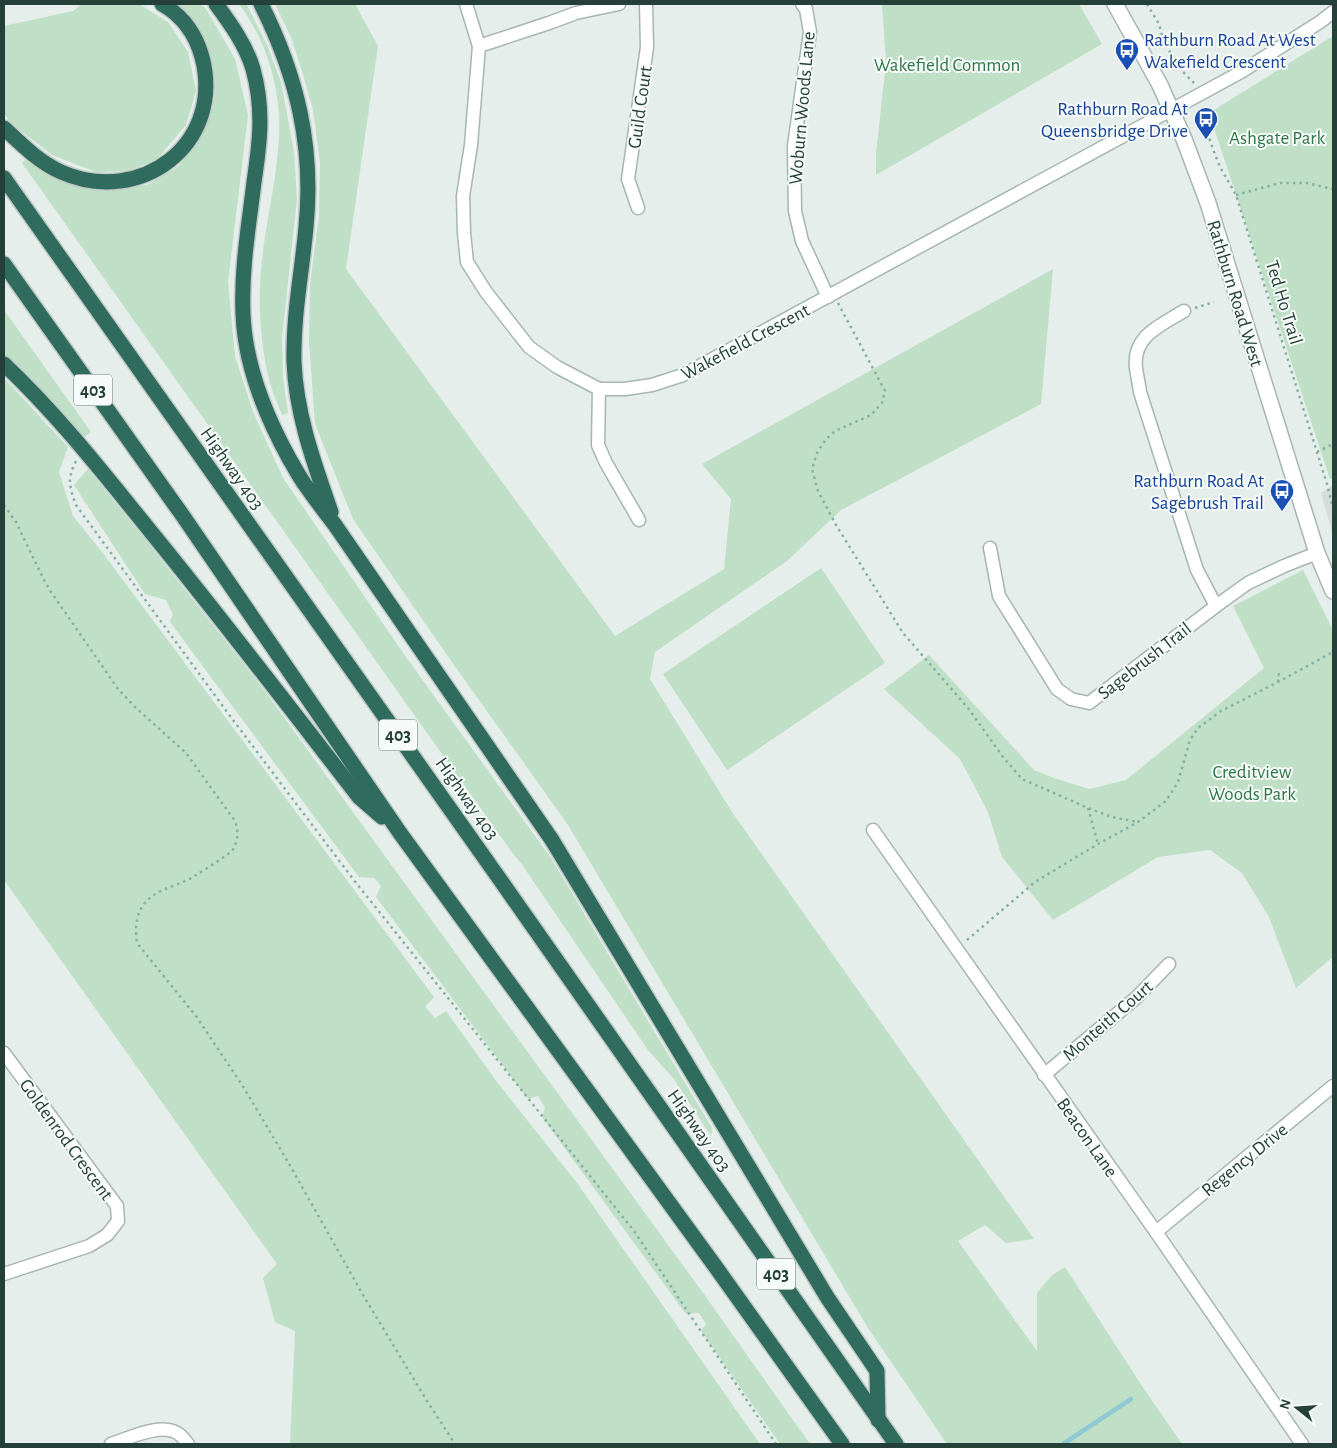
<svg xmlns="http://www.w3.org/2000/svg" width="1337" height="1448" font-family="'Alegreya Sans',sans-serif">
	<rect width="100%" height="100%" fill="#e5eeea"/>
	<polygon fill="#d3ded9" points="1333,485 1333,535 1321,493"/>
	<g fill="#bfdfc6">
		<polygon points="82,4 139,4 168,22 188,52 196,91 186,125 157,159 128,171 96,172 52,155 12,124 4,114 4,26 73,11"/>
		<polygon points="175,4 200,4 206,9 235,59 248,115 228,282 235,356 253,412 283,478 406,657 551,858 712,1128 711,1136 674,1079 648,1050 523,866 511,851 22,163 25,160 63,181 105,190 147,185 179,166 202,133 215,85 204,40 182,9"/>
		<path d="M 239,4 L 246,4 L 249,9 L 267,45 L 281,82 L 294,152 L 297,199 L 282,338 L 283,377 L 288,413 L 282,415 C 278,404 273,394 270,383 C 262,352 259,320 260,289 C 261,242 274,197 278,150 C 284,100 270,45 239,4 Z"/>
		<polygon points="275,4 355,4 378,46 346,269 615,636 724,569 731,499 702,464 1053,269 1041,404 841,510 787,561 655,652 650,679 732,812 1034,1239 1006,1243 985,1225 958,1241 1037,1351 1037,1293 1051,1276 1065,1267 1144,1389 1182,1444 947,1444 868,1328 568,825 447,655 353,519 315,424 309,341 310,284 319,216 320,163 313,110 304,78 291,37"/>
		<polygon points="882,4 1079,4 1102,44 876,175 876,153 886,63"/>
		<polygon points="1333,36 1333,478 1330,479 1209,113"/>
		<polygon points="4,310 91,432 83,438 36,384 4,356"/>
		<polygon points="4,378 68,447 59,472 73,516 102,552 434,997 425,1007 435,1018 446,1011 497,1082 577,1183 760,1444 290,1444 295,1331 275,1322 263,1278 277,1264 4,880"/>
		<polygon points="88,469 148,543 264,690 706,1297 810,1444 780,1444 701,1331 706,1324 699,1313 686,1314 542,1117 545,1108 538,1096 528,1099 376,897 381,886 374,878 359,877 170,622 173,614 166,600 145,594 74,485"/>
		<polygon points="821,568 885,663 727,770 663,674"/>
		<polygon points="1303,570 1333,630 1333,957 1296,988 1269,917 1242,873 1210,850 1158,857 1053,920 1002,857 988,812 960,759 884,689 929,655 1034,770 1054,778 1089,789 1126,780 1264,668 1233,606"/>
	</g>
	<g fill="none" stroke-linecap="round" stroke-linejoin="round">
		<polyline stroke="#8fcad2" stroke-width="4.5" points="1063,1444 1131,1399"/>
		<g stroke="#a7b6b1" stroke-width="15">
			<g id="minor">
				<polyline points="466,4 479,46 471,145 463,196 464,233 467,262 486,292 529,347 557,367 599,389 625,389 652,385 683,375 1241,72 1320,22 1333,12"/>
				<polyline points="802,4 806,9 810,32 794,146 795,211 802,241 828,297"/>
				<polyline points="479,46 549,23 576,13 619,4"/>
				<polyline points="638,208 628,179 647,47 646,4"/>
				<path d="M 1184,311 C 1161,325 1132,336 1136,368 C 1137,376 1139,384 1140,392 L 1197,570 L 1216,606"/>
				<polyline points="599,389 598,445 606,463 639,520"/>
				<polyline points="990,548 999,596 1057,689 1071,699 1089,703 1216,606 1248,583 1284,566 1317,553"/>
				<polyline points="873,830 1156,1232 1302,1444"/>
				<polyline points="4,1053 117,1206 118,1221 107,1235 89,1246 4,1274"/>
				<polyline points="1044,1075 1137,997 1169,964"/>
				<polyline points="1156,1232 1333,1086"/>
				<path d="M 111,1444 C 130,1438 163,1421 180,1435 C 183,1437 185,1441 188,1444"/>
			</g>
		</g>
		<g stroke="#a7b6b1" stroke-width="18">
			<polyline id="tertiary" points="1115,4 1160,85 1184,139 1208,203 1317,553 1333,591"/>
		</g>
		<g stroke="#c2cac7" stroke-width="18">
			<g id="motorway">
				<path d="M 216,4 C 230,23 246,45 253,69 C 264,109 260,142 254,182 C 249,225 241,269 243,314 C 245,366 265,415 290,460 C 295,468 300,478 306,486 C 315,499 325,512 335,525 L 552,840 L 827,1297 L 877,1371 L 878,1420"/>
				<path d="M 261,4 C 297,76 314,146 306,227 C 302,272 293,315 294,362 C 296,414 314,463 331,512"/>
				<path d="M 4,128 C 22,145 39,162 61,172 C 140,207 225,144 202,57 C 196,35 183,16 162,4"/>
				<polyline points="4,178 501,881 896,1444"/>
				<polyline points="4,264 183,516 400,833 715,1266 842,1444"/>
				<path d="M 4,364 C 58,415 104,474 151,532 C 222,619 290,708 359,797 L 382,817"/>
			</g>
		</g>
		<g stroke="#86b1a2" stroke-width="2.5" stroke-dasharray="2.5 4" stroke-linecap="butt">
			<polyline points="1147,4 1159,24 1163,39 1178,67 1194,83"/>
			<polyline points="1203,107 1205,126 1213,149 1220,167 1236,195 1327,484 1333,508"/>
			<polyline points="1236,195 1280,183 1307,183 1333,189"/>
			<polyline points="838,303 885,391 882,403 871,415 835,431 826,439 817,453 812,469 818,491 836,525 903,633 968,708 1003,757 1022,779 1088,808 1112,817 1138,822"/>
			<polyline points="1195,308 1214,302"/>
			<polyline points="1317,452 1333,444"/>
			<path d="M 76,461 C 67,479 69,486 76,505 L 233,720 L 353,879 L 634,1231 L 776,1444"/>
			<path d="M 4,505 L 16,522 L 44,580 L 51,592 L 118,689 L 135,707 L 186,753 L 235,821 C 239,833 238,841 232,851 C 220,860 206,869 193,877 C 183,883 171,886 161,891 C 138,902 134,919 137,943 L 196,1016 L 244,1088 L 288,1162 L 363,1295 L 427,1401 L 455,1444"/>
			<polyline points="1278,682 1279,671"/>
			<polyline points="1088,808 1098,844"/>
			<polyline points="967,940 1035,882 1098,844 1138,822 1166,801 1178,782 1190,740 1198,728 1221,711 1278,682 1333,652"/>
		</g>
		<use href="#minor" stroke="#fff" stroke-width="12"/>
		<use href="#tertiary" stroke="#fff" stroke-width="15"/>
		<use href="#motorway" stroke="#306c5e" stroke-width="15"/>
	</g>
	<defs>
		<g id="bus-pin" transform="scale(1.25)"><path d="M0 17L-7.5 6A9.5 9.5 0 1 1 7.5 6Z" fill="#1a4fb4" stroke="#f6faf8"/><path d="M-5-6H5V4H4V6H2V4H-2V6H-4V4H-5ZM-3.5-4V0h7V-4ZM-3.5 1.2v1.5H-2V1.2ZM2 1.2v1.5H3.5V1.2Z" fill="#fff"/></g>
	</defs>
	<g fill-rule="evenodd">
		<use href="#bus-pin" x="1127" y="50"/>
		<use href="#bus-pin" x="1206" y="119"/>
		<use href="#bus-pin" x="1282" y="491"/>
	</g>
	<g text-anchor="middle" stroke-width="4" stroke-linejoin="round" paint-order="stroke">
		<g fill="#f6faf8" stroke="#637872" stroke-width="1">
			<rect x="74" y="374.5" width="38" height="31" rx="4"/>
			<rect x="379" y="719.5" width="38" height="31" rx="4"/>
			<rect x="757" y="1258.5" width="38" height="31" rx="4"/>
		</g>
		<g font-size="18" font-weight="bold" fill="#244038">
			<text x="93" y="396">403</text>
			<text x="398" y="741">403</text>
			<text x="776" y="1280">403</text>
		</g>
		<g font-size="19" fill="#164399" stroke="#f6faf8" text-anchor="end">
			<text x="1144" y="46" text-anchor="start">Rathburn Road At West<tspan x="1144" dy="22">Wakefield Crescent</tspan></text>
			<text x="1188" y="115">Rathburn Road At<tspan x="1188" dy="22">Queensbridge Drive</tspan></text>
			<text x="1264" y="487">Rathburn Road At<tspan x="1264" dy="22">Sagebrush Trail</tspan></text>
		</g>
		<g font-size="19" fill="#2e7748" stroke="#f6faf8">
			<text x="947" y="71">Wakefield Common</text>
			<text x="1277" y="144">Ashgate Park</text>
			<text x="1252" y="778">Creditview<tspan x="1252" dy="22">Woods Park</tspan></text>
		</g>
		<g font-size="19" fill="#244038" stroke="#f6faf8">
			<text transform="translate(639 107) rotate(-82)" y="7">Guild Court</text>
			<text transform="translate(801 108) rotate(-85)" y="7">Woburn Woods Lane</text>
			<text transform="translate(1236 293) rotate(73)" y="7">Rathburn Road West</text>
			<text transform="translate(1285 302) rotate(73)" y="7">Ted Ho Trail</text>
			<text transform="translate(745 341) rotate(-28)" y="7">Wakefield Crescent</text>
			<text transform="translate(233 468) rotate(55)" y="7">Highway 403</text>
			<text transform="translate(1144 660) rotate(-38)" y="7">Sagebrush Trail</text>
			<text transform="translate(468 798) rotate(55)" y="7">Highway 403</text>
			<text transform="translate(1107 1020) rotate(-41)" y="7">Monteith Court</text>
			<text transform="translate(700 1130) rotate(55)" y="7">Highway 403</text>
			<text transform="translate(1088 1137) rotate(55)" y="7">Beacon Lane</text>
			<text transform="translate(67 1139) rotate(54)" y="7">Goldenrod Crescent</text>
			<text transform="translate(1244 1159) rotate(-39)" y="7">Regency Drive</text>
		</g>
	</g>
	<rect width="1337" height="1448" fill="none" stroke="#244038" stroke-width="10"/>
	<g transform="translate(1297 1408) rotate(287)" stroke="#f6faf8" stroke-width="4" paint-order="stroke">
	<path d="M0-4L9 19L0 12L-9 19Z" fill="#244038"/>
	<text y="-8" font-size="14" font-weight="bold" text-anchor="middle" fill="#244038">N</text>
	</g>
</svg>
